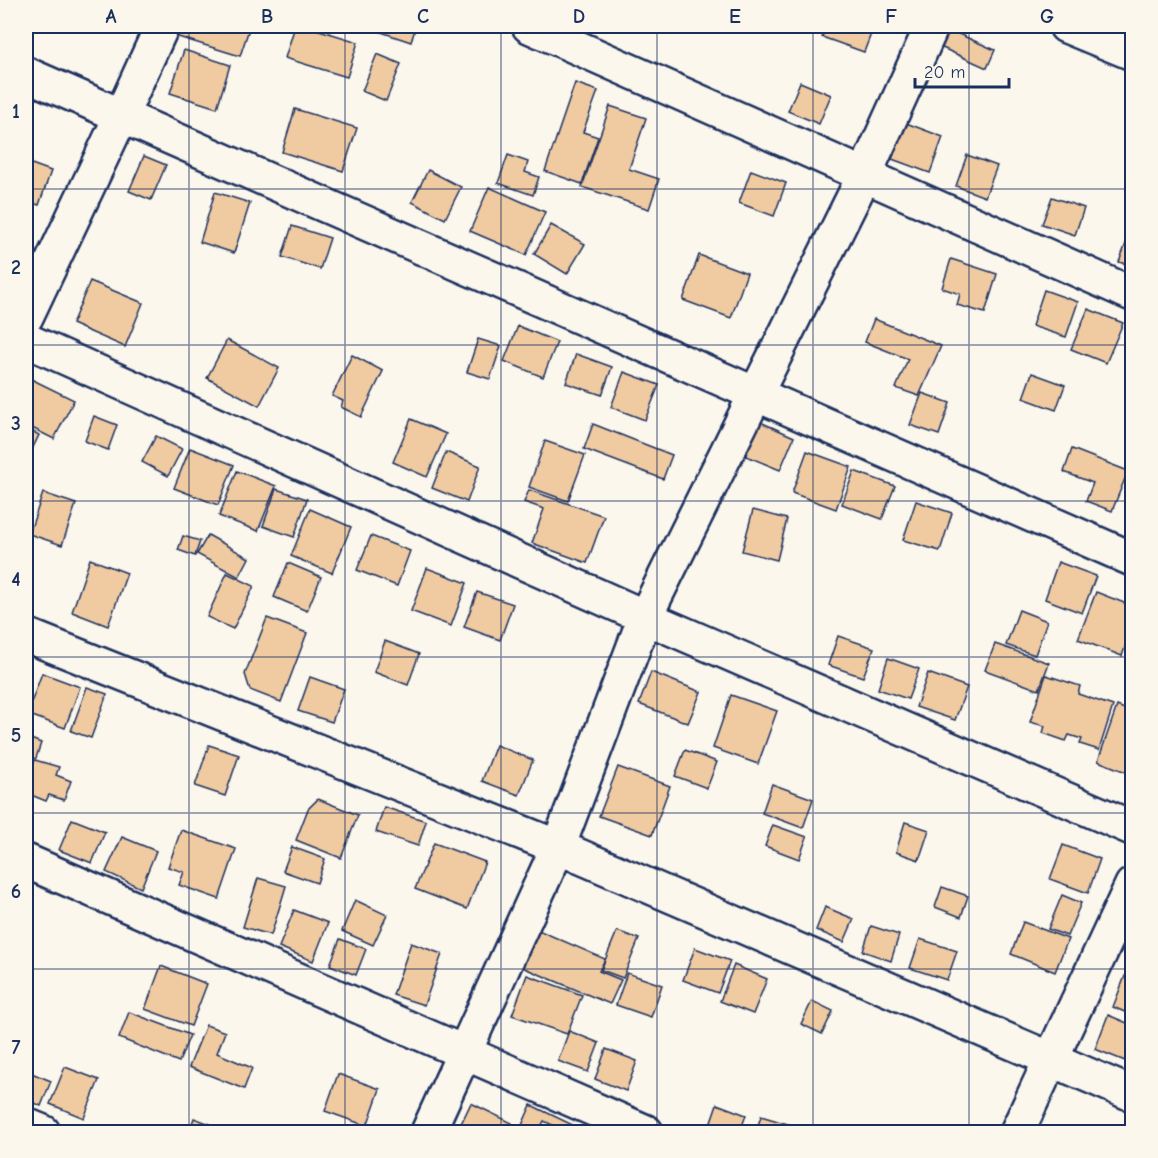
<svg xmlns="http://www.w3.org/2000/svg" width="1158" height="1158" font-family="'Comic Neue',sans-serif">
	<rect width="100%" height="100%" fill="#fbf7ec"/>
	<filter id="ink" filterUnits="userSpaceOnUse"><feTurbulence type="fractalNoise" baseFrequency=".0167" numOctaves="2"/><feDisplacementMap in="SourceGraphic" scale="12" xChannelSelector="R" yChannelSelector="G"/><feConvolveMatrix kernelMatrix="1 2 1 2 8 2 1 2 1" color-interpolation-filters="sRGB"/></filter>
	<g filter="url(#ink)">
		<g fill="#f0cba1" stroke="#1b2f5e" stroke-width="1.5">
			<polygon points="179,26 250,26 240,56 175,36"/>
			<polygon points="295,26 306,26 358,42 347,77 285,58"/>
			<polygon points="827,26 874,26 864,52 822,37"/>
			<polygon points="366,27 366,26 416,26 411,42"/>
			<polygon points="945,28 995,50 987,68 938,46"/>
			<polygon points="184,50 230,65 217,108 170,93"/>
			<polygon points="377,54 401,64 386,101 362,91"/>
			<polygon points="800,82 831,95 819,124 788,111"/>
			<polygon points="575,83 598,91 583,132 598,137 582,184 545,171"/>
			<polygon points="610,106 646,118 629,169 659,179 649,209 582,187"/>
			<polygon points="295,109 357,128 343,171 282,152"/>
			<polygon points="906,123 943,137 930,173 892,159"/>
			<polygon points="508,155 528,162 525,172 539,177 533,195 498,183"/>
			<polygon points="967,155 997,166 985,197 956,186"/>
			<polygon points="144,156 166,165 151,200 129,191"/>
			<polygon points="26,162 51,171 39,205 26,201"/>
			<polygon points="428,170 461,187 445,219 412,202"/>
			<polygon points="751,170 786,183 774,216 739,203"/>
			<polygon points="489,187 545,212 526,255 470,231"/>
			<polygon points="215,192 250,203 234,253 200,242"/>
			<polygon points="1052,197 1084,208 1075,235 1042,224"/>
			<polygon points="551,225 585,244 567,274 534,254"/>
			<polygon points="292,226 330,238 320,269 282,257"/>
			<polygon points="1130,233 1132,234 1132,266 1119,262"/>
			<polygon points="699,255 747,273 731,318 683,300"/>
			<polygon points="951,259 997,274 985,313 957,305 960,294 942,288"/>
			<polygon points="90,281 143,303 125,347 72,324"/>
			<polygon points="1044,290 1078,302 1066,337 1032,326"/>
			<polygon points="1088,309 1123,323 1106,363 1071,349"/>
			<polygon points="874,319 941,346 919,396 896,388 908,359 865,342"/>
			<polygon points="518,326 557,342 543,377 504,361"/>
			<polygon points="478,339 501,346 490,379 467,372"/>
			<polygon points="227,340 279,368 259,406 207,378"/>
			<polygon points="576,354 612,367 602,395 566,383"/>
			<polygon points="352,355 383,371 361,417 341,407 343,401 332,396"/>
			<polygon points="624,372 659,385 645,420 611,407"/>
			<polygon points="1032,373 1065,385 1056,410 1023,398"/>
			<polygon points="27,377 74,400 54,439 26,425 26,381"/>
			<polygon points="922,393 950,403 939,435 910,425"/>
			<polygon points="94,416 117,425 108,450 85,441"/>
			<polygon points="411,419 446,434 427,477 393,462"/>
			<polygon points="758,421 794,437 780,470 744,455"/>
			<polygon points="593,424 672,455 663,479 584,449"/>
			<polygon points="26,428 39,435 26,462"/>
			<polygon points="156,436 182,449 168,476 142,462"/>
			<polygon points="545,441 585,455 568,501 529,487"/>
			<polygon points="190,448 234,465 218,505 174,488"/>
			<polygon points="1072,449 1128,471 1112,511 1086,501 1093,483 1064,472"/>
			<polygon points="807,451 851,467 836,509 792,493"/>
			<polygon points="446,452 480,466 467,502 432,488"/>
			<polygon points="237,471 276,486 258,531 219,516"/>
			<polygon points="854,471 895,486 882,519 842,504"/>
			<polygon points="276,489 307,499 294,537 263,526"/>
			<polygon points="529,490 604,516 587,563 532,543 544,509 524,502"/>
			<polygon points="43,493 76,504 62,545 29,534"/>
			<polygon points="916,501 952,513 940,551 903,540"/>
			<polygon points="310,509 351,527 332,573 291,556"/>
			<polygon points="753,510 787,519 777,560 742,551"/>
			<polygon points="208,535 249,558 239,577 197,554"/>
			<polygon points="183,536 200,541 195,556 178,550"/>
			<polygon points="371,536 410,551 397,586 357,570"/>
			<polygon points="90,559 127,573 108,626 72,612"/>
			<polygon points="1058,562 1096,576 1082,613 1045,599"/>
			<polygon points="288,563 321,577 307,611 274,597"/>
			<polygon points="427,568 467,583 451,626 411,611"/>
			<polygon points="227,573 254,586 233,629 207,617"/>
			<polygon points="477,592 513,604 500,640 464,627"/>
			<polygon points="1096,592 1132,606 1132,627 1122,656 1078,639"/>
			<polygon points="1019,610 1047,621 1035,655 1006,645"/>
			<polygon points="267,618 307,633 281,702 250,690 245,674"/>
			<polygon points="838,636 874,648 863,677 828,665"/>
			<polygon points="385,641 419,654 408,685 374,672"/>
			<polygon points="995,644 1049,663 1039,690 985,670"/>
			<polygon points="888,658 919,669 908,699 878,689"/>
			<polygon points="651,672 701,692 688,723 639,704"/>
			<polygon points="42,673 80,687 65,728 27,714"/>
			<polygon points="928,673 967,687 955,720 916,707"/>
			<polygon points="1046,675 1080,686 1078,694 1113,706 1099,750 1080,744 1082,739 1069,735 1066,741 1043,733 1045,726 1030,722"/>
			<polygon points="310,677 344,689 332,722 298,711"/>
			<polygon points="87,687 107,694 91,738 71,731"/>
			<polygon points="731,695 777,711 758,764 713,748"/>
			<polygon points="1117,706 1132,712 1132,754 1126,772 1098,761"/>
			<polygon points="26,737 41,743 36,758 33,759 26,757"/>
			<polygon points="209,745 239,755 225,796 195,786"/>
			<polygon points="496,745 533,760 519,795 482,781"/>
			<polygon points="685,750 717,762 707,788 675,776"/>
			<polygon points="35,760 59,767 56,775 71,781 64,800 49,795 46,801 26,793 26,780"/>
			<polygon points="618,767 670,786 652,835 599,816"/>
			<polygon points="772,784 813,799 803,828 762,813"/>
			<polygon points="318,799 358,815 341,858 296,840 308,809"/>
			<polygon points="384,807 426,821 418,846 376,832"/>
			<polygon points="72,819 105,832 92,863 59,850"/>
			<polygon points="905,822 929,830 919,860 896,852"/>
			<polygon points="773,825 807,837 799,859 765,846"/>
			<polygon points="181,830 236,849 219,899 179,885 184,872 168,867"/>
			<polygon points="122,837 156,851 141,888 106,872"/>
			<polygon points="434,843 485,862 467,909 415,889"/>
			<polygon points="1063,845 1100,859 1088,893 1050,879"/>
			<polygon points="292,847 325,859 317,883 283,871"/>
			<polygon points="258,878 286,886 271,935 243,927"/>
			<polygon points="942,887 968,896 961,917 935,907"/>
			<polygon points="1062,895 1081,903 1067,936 1048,929"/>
			<polygon points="355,900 387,915 373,945 342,931"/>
			<polygon points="825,907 854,919 844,942 816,930"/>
			<polygon points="294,910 328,923 313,961 279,947"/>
			<polygon points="1023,922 1068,939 1055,972 1011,954"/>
			<polygon points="871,926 899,935 891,961 863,951"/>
			<polygon points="538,930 605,959 599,971 621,980 610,1004 522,967"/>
			<polygon points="617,931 639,939 623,978 601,970"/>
			<polygon points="340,939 366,949 356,975 330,965"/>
			<polygon points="920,939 957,951 947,980 910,968"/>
			<polygon points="411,943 442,954 424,1005 393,995"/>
			<polygon points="695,948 730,961 718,993 683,980"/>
			<polygon points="734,965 767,979 753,1014 720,1001"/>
			<polygon points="161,966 207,984 191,1026 145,1009"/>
			<polygon points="627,973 662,985 651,1017 616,1005"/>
			<polygon points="527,975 582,995 567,1034 512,1015"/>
			<polygon points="1125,976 1132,979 1132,1015 1113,1007"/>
			<polygon points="812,1001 833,1011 822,1034 801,1024"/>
			<polygon points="129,1012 190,1035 179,1062 119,1038"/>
			<polygon points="1108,1015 1132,1025 1132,1042 1125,1061 1095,1049"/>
			<polygon points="206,1025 225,1032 217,1053 252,1068 244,1089 189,1067"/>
			<polygon points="569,1031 599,1043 588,1072 558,1061"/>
			<polygon points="606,1049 637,1061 626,1091 595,1079"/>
			<polygon points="65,1067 99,1080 84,1118 50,1104"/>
			<polygon points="29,1072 51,1081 41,1106 26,1099 26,1080"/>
			<polygon points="338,1074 380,1089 367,1126 325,1111"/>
			<polygon points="471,1103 512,1123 508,1132 457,1132"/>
			<polygon points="717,1104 746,1115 740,1132 715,1132 708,1130"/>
			<polygon points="531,1105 581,1129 579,1132 560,1132 561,1129 544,1121 538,1132 519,1132"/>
			<polygon points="761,1116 798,1127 797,1132 756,1132"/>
			<polygon points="194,1118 229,1131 228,1132 189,1132"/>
		</g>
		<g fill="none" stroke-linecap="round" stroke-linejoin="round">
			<g stroke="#1b2f5e" stroke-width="38">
				<g id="minor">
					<polyline points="529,26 1132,294"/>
					<polyline points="1066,26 1132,53"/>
					<polyline points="26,74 1132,559"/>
					<polyline points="26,317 121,116 162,26"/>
					<polyline points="26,340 645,617 1132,828"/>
					<polyline points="26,635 558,847 645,617 865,174 932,26"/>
					<polyline points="26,861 646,1132"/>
					<polyline points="26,1125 43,1132"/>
					<polyline points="428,1132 558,847 1132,1094"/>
					<polyline points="1017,1132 1132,885"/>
				</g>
			</g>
			<use href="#minor" stroke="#fbf7ec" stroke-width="33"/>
		</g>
	</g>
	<path fill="none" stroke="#1b2f5e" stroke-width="1.5" stroke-opacity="0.55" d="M 189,26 L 189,1132M 345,26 L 345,1132M 501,26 L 501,1132M 657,26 L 657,1132M 813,26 L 813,1132M 969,26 L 969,1132M 26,189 L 1132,189M 26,345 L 1132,345M 26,501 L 1132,501M 26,657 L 1132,657M 26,813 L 1132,813M 26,969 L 1132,969"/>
	<rect width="1158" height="1158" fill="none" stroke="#fbf7ec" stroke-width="66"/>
	<path d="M915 78v9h94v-9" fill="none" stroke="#1b2f5e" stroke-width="3"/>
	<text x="924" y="78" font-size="18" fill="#1b2f5e" stroke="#fbf7ec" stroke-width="4.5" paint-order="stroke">20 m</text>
	<rect x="33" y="33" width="1092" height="1092" fill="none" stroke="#1b2f5e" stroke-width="2"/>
	<g font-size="20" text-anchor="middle" font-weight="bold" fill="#1b2f5e">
		<text x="111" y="23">A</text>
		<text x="267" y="23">B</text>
		<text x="423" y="23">C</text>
		<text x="579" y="23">D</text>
		<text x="735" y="23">E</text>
		<text x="891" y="23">F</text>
		<text x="1047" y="23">G</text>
		<text x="16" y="118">1</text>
		<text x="16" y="274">2</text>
		<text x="16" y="430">3</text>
		<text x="16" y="586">4</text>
		<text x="16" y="742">5</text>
		<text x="16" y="898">6</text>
		<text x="16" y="1054">7</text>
	</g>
</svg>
